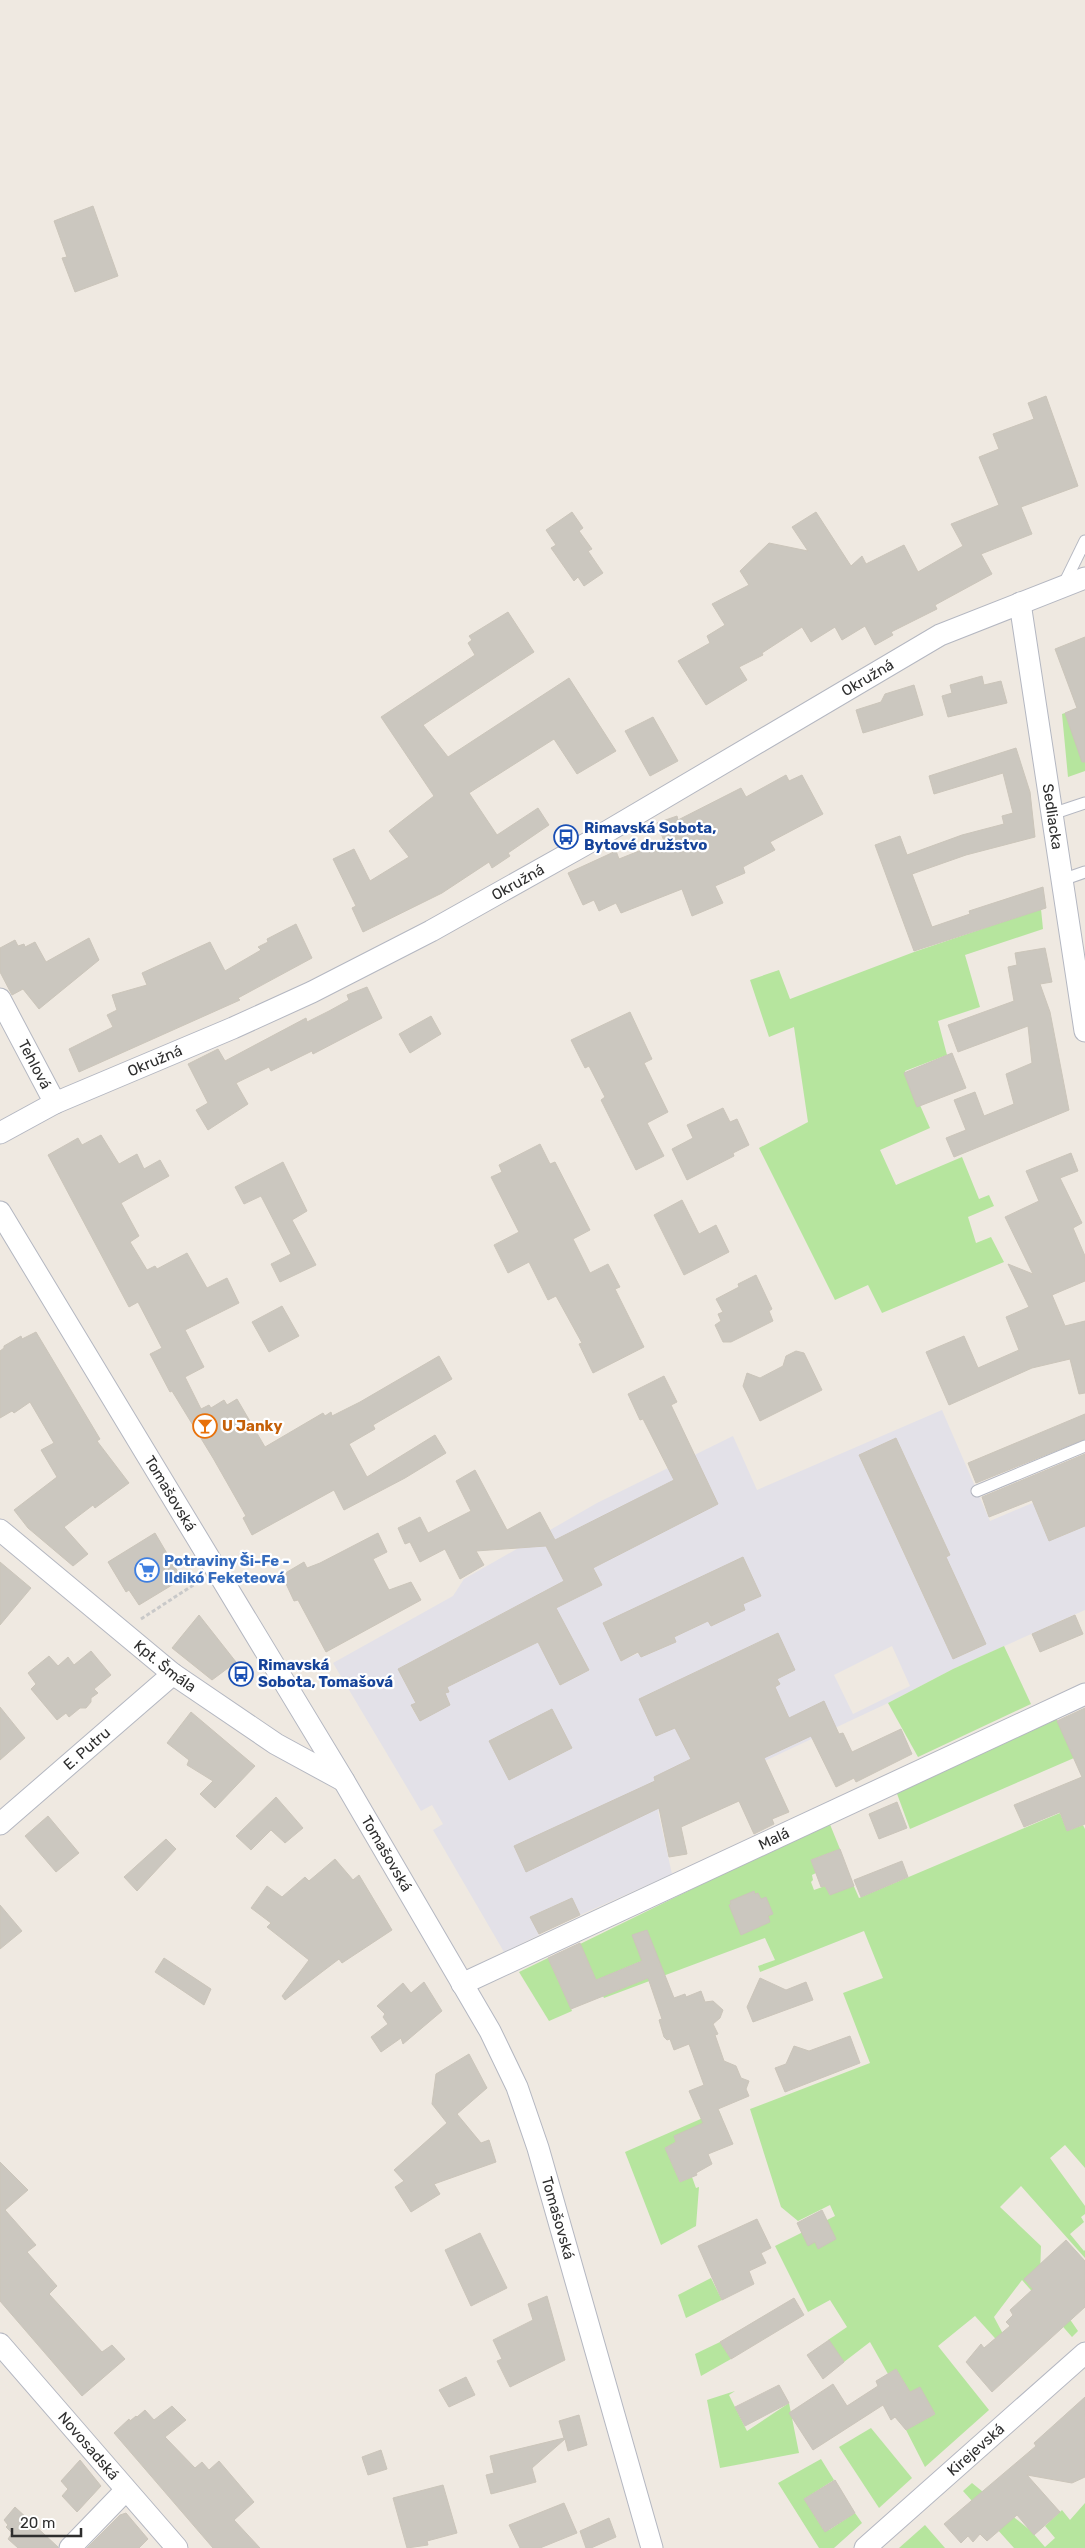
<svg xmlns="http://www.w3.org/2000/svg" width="1085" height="2548" font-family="Rubik,sans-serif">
	<rect width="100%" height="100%" fill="#efe9e1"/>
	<path fill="#e3e1e8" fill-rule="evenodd" d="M 942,1410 L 990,1521 L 1063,1490 L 1085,1486 L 1035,1508 L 1049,1541 L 1085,1526 L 1085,1610 L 953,1669 L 888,1703 L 658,1811 L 672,1874 L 580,1915 L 572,1898 L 531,1917 L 539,1935 L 504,1952 L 433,1830 L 443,1824 L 432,1805 L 421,1811 L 333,1663 L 453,1596 L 464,1579 L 550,1530 L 597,1503 L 733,1436 L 757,1490 ZM 896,1438 L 950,1555 L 946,1557 L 986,1644 L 953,1659 L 859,1456 ZM 743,1558 L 760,1595 L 743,1604 L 745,1610 L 711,1626 L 708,1621 L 674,1637 L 676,1642 L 642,1657 L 639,1653 L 621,1661 L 604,1623 ZM 546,1591 L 589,1670 L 560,1685 L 538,1642 L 447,1687 L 449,1692 L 445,1693 L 450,1705 L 419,1720 L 411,1706 L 416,1703 L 398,1669 ZM 892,1646 L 910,1686 L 853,1714 L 834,1675 Z"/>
	<g fill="#b6e59e">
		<polygon points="1065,713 1072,732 1085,728 1085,771 1068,777 1062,714"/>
		<polygon points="1041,909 1043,929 965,955 980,1007 938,1021 947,1055 905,1071 930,1128 880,1150 896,1185 962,1157 979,1199 989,1195 994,1206 968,1217 976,1243 991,1237 1004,1262 882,1313 868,1285 835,1300 759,1148 808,1122 794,1027 769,1037 750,980 779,970 790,999 914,952"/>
		<polygon points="1004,1646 1031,1704 918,1757 888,1703 953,1669"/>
		<polygon points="1055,1715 1074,1758 910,1829 896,1791"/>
		<polygon points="1060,1813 1067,1831 1083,1825 1085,1829 1085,2168 1065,2145 1050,2158 1085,2206 1085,2214 1081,2217 1084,2222 1070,2234 1084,2251 1085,2250 1085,2258 1021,2186 1000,2207 1041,2246 1040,2276 1078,2331 1072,2337 1022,2280 994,2317 1020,2366 975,2316 938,2346 989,2410 925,2467 906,2430 935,2414 920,2388 910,2392 896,2369 888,2374 870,2342 844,2362 828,2340 847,2327 830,2300 808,2312 775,2246 835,2216 830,2205 798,2221 781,2207 750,2109 870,2063 843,1993 883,1978 864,1931 760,1972 758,1966 775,1960 765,1938 604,1998 603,1996 663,1972 656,1955 596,1980 580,1944 829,1822 840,1849 811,1860 816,1873 812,1875 813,1880 811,1882 814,1890 825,1886 830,1895 852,1882 859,1898"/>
		<polygon points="548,1958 572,2011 549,2021 519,1972"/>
		<polygon points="719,2111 722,2118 674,2136 676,2142 665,2148 680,2182 692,2177 696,2188 699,2187 696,2226 661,2245 625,2152"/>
		<polygon points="711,2278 722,2300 686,2318 678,2295"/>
		<polygon points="720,2342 731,2359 701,2376 695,2354"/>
		<polygon points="735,2391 729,2395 747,2431 789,2403 799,2453 720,2468 707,2400"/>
		<polygon points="871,2428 912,2478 879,2508 839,2447"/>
		<polygon points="821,2459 834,2480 804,2499 823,2529 829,2530 855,2513 862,2523 834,2548 819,2548 778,2483"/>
		<polygon points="972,2483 1031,2531 1045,2547 1055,2538 1045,2526 1062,2510 1070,2520 1085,2503 1085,2548 1014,2548 963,2491"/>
		<polygon points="925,2525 945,2548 899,2548"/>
	</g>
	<g fill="#cbc7bf" stroke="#cbc5ba">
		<polygon points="93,206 118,276 75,292 62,258 67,257 54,221"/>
		<polygon points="1046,396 1078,486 1021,507 1032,534 981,554 992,574 935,605 937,609 891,632 893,635 875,645 865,626 842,640 835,627 811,642 802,627 762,653 763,655 739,667 747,680 706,705 678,661 710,643 707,636 725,625 712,604 749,585 740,571 769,543 808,551 792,527 816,512 851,566 862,556 866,564 904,545 918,572 963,546 951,524 999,505 979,457 999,449 993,434 1034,419 1028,403"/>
		<polygon points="572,512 583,528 579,531 592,549 588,551 603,573 584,586 578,577 574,581 551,548 556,545 546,530"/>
		<polygon points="508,612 534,652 423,725 448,757 569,678 616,751 577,774 554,739 469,793 497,835 538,808 549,825 508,853 510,856 492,868 489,862 442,893 363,932 352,908 356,906 333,859 354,849 370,881 409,857 389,831 434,796 381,717 475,655 468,643 472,640 469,636"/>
		<polygon points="1085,637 1085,762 1082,762 1065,713 1077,708 1055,649"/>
		<polygon points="982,676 984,685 1001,681 1007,703 948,717 942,696 952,693 950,685"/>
		<polygon points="914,685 923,715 863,733 856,710 881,702 885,694"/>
		<polygon points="653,717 678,761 650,776 625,731"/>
		<polygon points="1016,748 1030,792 1035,837 966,855 912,874 932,927 970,914 969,911 1043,887 1046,908 914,951 875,845 900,836 907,855 962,835 1004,824 1002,816 1013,813 1003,773 934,794 929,776"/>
		<polygon points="786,775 789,781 802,775 823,814 770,842 775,850 743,867 745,873 715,886 723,903 692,916 682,889 621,913 616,903 599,911 594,900 583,905 568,873 616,851 619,859 664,841 657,823 677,816 678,820 741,788 746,797"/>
		<polygon points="296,924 312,958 238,998 240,1000 79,1072 69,1049 113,1027 107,1015 117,1010 112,995 147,985 142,973 210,942 225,971 261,950 258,947 268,942 267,939"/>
		<polygon points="89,938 99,960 39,1009 23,989 12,995 0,972 0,948 15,940 18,946 24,944 25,947 35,942 46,962"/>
		<polygon points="1045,948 1052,982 1040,984 1050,1012 1069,1110 954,1157 946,1138 966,1130 954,1100 975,1092 984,1116 1014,1104 1006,1074 1032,1063 1028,1026 958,1052 948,1025 1014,1001 1008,967 1017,965 1015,953"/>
		<polygon points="367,987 382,1018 313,1054 312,1051 271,1071 269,1067 236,1083 248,1104 208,1130 196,1110 208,1103 188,1064 218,1049 225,1061 306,1018 307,1022 329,1011 349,1000 347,995"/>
		<polygon points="630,1012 652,1059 644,1063 668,1112 647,1123 664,1156 636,1170 601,1100 605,1097 589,1066 585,1068 571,1040"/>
		<polygon points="431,1016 441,1034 410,1053 399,1034"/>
		<polygon points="952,1053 966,1088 917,1107 904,1073"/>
		<polygon points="723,1108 730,1122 737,1119 749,1145 733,1153 734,1156 687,1180 672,1149 693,1138 687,1125"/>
		<polygon points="101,1135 119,1164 137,1154 144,1169 160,1160 169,1176 121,1203 139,1236 130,1242 147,1270 155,1266 157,1269 187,1253 207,1288 227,1278 239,1303 185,1330 204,1367 185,1377 201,1409 209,1405 211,1408 224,1400 227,1405 237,1399 265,1447 323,1413 325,1416 331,1412 332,1416 360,1402 439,1356 452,1379 373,1425 375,1429 349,1444 367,1477 435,1435 446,1453 405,1478 344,1510 334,1490 252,1535 243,1518 246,1516 213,1458 172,1391 170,1392 150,1354 162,1348 138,1302 129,1307 48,1155 78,1138 82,1145"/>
		<polygon points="540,1144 550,1164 555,1162 590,1230 573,1239 590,1273 608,1264 620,1287 615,1289 644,1347 593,1373 579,1344 582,1343 556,1296 548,1300 529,1262 508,1273 494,1245 519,1232 491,1177 502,1172 499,1165"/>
		<polygon points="1071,1153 1078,1171 1060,1178 1082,1223 1073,1228 1085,1256 1085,1281 1052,1295 1065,1326 1085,1321 1085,1393 1079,1394 1070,1359 1032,1368 949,1405 926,1352 964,1336 978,1368 1019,1350 1006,1317 1029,1307 1008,1264 1033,1274 1005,1217 1039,1201 1026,1171"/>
		<polygon points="283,1162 307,1211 292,1220 316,1265 280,1282 271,1264 291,1254 261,1196 244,1204 235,1187"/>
		<polygon points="682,1200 699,1234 716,1225 729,1252 684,1275 654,1215"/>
		<polygon points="756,1275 772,1309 769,1311 773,1321 731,1342 723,1342 715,1325 721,1321 718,1314 723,1312 716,1299 739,1287 738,1284"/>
		<polygon points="282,1306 299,1336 269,1352 252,1322"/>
		<polygon points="36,1332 100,1439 97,1441 129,1483 95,1508 93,1505 64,1527 88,1554 73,1566 28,1528 14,1510 57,1477 41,1450 54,1443 30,1402 14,1413 12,1411 0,1418 0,1351 4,1348 4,1346 21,1336 22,1339"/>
		<polygon points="796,1351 804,1353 822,1390 760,1421 743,1386 747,1373 760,1378 783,1366 786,1356"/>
		<polygon points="664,1376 677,1402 671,1405 718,1504 593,1568 602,1585 556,1608 589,1670 560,1685 538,1642 447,1687 449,1692 445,1693 450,1705 420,1721 411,1705 416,1703 398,1669 564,1581 546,1546 476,1551 484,1565 460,1579 445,1549 420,1562 410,1542 405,1544 398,1528 420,1517 428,1533 471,1511 456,1481 475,1470 507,1530 540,1512 555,1540 674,1480 643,1419 640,1420 628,1394"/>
		<polygon points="1085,1414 1085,1439 976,1483 968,1463"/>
		<polygon points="896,1438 950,1555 946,1557 986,1644 953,1659 859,1455"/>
		<polygon points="1085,1454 1085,1526 1049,1541 1032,1500 989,1517 982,1497"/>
		<polygon points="155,1533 182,1579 139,1605 129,1590 126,1592 108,1562"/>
		<polygon points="378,1533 387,1552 373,1559 389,1590 411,1582 421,1600 326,1652 298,1600 294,1601 282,1575 304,1562 307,1568 320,1563"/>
		<polygon points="743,1557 761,1596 743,1604 745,1610 711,1626 708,1621 674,1637 676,1642 641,1657 638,1652 621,1661 603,1623"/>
		<polygon points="0,1562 31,1588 0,1625"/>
		<polygon points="199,1615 236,1662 212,1680 172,1648"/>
		<polygon points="1075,1615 1083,1634 1040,1652 1032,1634"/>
		<polygon points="778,1633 795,1670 777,1679 780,1684 775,1687 789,1718 824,1701 839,1734 843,1733 852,1752 901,1729 912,1754 856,1782 854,1778 836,1787 811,1736 764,1758 789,1812 772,1819 774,1824 754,1834 739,1801 681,1827 687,1854 669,1857 659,1808 526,1872 514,1846 655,1781 654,1777 691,1759 675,1728 656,1736 639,1699"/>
		<polygon points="91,1651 111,1675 94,1689 98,1693 91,1698 91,1702 86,1708 80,1708 69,1717 66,1713 57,1720 31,1689 36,1684 28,1673 49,1656 58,1666 68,1657 74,1665"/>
		<polygon points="0,1707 25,1738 0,1760"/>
		<polygon points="1085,1708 1085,1824 1067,1831 1060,1812 1024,1827 1014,1805 1082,1777 1057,1721"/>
		<polygon points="552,1709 572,1748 509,1780 489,1741"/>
		<polygon points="191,1712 255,1766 215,1808 200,1794 213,1781 187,1765 189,1760 167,1743"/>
		<polygon points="276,1797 303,1828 285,1843 271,1830 251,1850 236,1836"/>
		<polygon points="897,1802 907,1828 879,1839 869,1814"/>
		<polygon points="48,1816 79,1853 56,1872 25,1836"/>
		<polygon points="166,1839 176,1849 137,1891 124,1877"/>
		<polygon points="840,1849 854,1886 830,1895 825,1886 821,1887 811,1860"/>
		<polygon points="335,1859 353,1880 359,1875 392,1930 342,1963 339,1959 285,2000 282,1996 309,1960 267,1927 271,1923 251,1908 267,1886 282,1897 305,1877 309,1881"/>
		<polygon points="902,1861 908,1877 861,1897 854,1880"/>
		<polygon points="754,1891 755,1894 758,1893 761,1899 766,1897 773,1914 768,1916 770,1922 741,1935 729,1905 731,1904 730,1901"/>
		<polygon points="572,1898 580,1915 539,1934 530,1917"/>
		<polygon points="0,1905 22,1931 0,1949"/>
		<polygon points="647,1930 674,1998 685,1994 686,1997 701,1991 705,2002 713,2001 723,2010 720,2018 713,2024 718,2034 715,2035 724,2061 736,2066 741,2078 749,2081 746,2089 749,2096 718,2109 733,2144 708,2154 712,2164 696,2173 697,2175 680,2182 665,2148 676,2142 674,2136 703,2123 689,2091 704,2085 689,2044 674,2050 670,2039 667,2040 664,2037 659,2020 662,2019 648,1978 571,2009 548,1958 580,1943 596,1980 642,1961 632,1935"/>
		<polygon points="164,1958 211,1989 204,2005 155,1972"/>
		<polygon points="760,1978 786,1990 806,1982 813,2000 753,2022 747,2007"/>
		<polygon points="424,1982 442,2011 403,2044 401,2038 381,2052 371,2037 388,2024 383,2017 385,2014 377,2006 403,1983 411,1993"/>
		<polygon points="850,2036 860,2063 785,2092 775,2068 786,2064 794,2046 809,2051"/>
		<polygon points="469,2054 487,2088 457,2114 481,2143 489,2140 496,2162 434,2184 440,2194 411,2212 395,2187 404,2181 394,2170 447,2123 432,2104 436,2074"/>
		<polygon points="0,2162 28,2190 5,2210 36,2245 27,2252 57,2286 49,2294 102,2352 112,2345 125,2359 82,2396 0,2301"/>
		<polygon points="822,2210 836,2239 818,2249 815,2242 808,2246 797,2223"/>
		<polygon points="757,2219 771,2248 761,2253 766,2263 749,2271 754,2284 722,2300 698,2246"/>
		<polygon points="480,2233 507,2288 471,2306 445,2250"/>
		<polygon points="1066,2240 1085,2261 1085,2307 992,2392 966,2362 981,2344 984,2348 1010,2326 1006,2322 1013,2315 1010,2310 1033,2289 1024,2279"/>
		<polygon points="547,2296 565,2360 510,2387 497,2361 502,2359 493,2340 533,2320 528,2304"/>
		<polygon points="794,2298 804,2315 731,2359 720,2342"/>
		<polygon points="829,2340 844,2362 823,2379 807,2355"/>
		<polygon points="896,2369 910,2392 920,2387 935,2414 906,2430 895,2417 891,2420 883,2405 813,2450 789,2413 833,2384 847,2406 878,2386 876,2381"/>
		<polygon points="466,2377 475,2395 449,2407 439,2390"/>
		<polygon points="779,2385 789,2403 745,2426 735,2407"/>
		<polygon points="1085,2397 1085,2477 1072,2483 1027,2475 1060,2512 1034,2535 1017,2515 987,2541 980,2534 973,2542 968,2536 961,2543 944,2524 1036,2446 1034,2443"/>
		<polygon points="172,2406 186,2420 165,2437 195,2468 202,2462 209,2470 219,2461 254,2502 234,2520 260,2548 213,2548 114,2433 129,2419 130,2421 136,2416 137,2417 145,2410 154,2420"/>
		<polygon points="579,2415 587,2445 568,2451 565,2439 532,2468 536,2482 491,2494 486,2475 494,2473 490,2456 564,2438 559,2421"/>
		<polygon points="381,2450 387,2469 368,2475 362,2457"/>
		<polygon points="80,2460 101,2486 77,2512 62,2496 68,2489 61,2481"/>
		<polygon points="835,2480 855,2513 825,2532 804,2499"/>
		<polygon points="443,2485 457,2533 427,2541 428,2545 407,2548 393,2498"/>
		<polygon points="564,2503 577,2533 540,2548 520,2548 509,2525"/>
		<polygon points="15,2507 58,2547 58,2548 18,2548 8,2539 12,2533 6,2527 8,2525 4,2520"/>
		<polygon points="126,2513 148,2539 139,2548 87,2548 120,2515"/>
		<polygon points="609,2518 616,2537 591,2548 586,2548 580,2531"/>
	</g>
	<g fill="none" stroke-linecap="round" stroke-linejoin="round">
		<g stroke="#b4b7c1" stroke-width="13">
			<g id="service">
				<polyline points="1063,586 1085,541"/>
				<polyline points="1052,814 1085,803"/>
				<polyline points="1062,880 1085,872"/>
				<polyline points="977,1491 1085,1446"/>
			</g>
		</g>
		<g stroke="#b4b7c1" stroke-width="23">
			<g id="minor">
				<path id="s1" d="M 1020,603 L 1085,1031"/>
				<path id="s2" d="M 0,999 L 55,1103"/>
				<path id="s3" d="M 0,1133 L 55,1103 L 233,1028 L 312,992 L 431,931 L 586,844 L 940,635 L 1085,578"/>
				<path id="s4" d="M 0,1212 L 344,1781 L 490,2031 L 517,2087 L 538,2148 L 652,2548"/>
				<path id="s5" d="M 0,1530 L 173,1674 L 276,1744 L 344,1781"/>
				<path id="s6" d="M 0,1824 L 173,1674"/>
				<path id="s7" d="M 462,1984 L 1085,1694"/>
				<path id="s8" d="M 0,2344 L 177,2548"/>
				<polyline points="70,2548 126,2490"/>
				<path id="s9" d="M 865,2548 L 1085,2353"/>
			</g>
		</g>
		<polyline stroke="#c9c9c9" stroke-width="3" stroke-dasharray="4 2.5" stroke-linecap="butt" points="141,1619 195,1584"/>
		<use href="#service" stroke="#fff" stroke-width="11"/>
		<use href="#minor" stroke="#fff" stroke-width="21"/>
	</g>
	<defs>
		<g id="bus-ring" transform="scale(1.25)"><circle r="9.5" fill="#fff" stroke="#1a4fb4" stroke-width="1.5"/><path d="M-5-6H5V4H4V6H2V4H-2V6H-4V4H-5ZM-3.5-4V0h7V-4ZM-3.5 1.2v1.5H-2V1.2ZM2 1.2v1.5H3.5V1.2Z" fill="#1a4fb4"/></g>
		<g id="bar-ring" transform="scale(1.25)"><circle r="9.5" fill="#fff" stroke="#e8710a" stroke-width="1.5"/><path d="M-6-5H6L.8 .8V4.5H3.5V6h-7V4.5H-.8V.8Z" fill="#e8710a"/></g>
		<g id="supermarket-ring" transform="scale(1.25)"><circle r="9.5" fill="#fff" stroke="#3f7fe0" stroke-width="1.5"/><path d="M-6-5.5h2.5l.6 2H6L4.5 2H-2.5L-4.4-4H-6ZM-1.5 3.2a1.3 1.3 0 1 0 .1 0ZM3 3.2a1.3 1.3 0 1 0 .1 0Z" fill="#3f7fe0"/></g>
	</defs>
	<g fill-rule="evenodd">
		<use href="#bus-ring" x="566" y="837"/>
		<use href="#bar-ring" x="205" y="1426"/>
		<use href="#supermarket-ring" x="147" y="1570"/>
		<use href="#bus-ring" x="241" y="1674"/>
	</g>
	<g text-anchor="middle" stroke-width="4.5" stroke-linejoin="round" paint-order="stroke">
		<g font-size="15" fill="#2e2e2e" stroke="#fff">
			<text dy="5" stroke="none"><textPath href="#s3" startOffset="981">Okružná</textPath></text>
			<text dy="5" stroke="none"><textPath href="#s1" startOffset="216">Sedliacka</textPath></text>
			<text dy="5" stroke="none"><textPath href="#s3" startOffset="576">Okružná</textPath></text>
			<text dy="5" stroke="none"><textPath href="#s3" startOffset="171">Okružná</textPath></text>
			<text dy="5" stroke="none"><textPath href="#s2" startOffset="74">Tehlová</textPath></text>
			<text dy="5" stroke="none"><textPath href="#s4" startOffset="329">Tomašovská</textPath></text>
			<text dy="5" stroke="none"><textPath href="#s5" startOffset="214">Kpt. Šmála</textPath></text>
			<text dy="5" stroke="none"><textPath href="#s6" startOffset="115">E. Putru</textPath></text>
			<text dy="5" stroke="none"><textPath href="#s7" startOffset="344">Malá</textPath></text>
			<text dy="5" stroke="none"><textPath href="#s4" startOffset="749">Tomašovská</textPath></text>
			<text dy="5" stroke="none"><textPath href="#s4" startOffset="1154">Tomašovská</textPath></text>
			<text dy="5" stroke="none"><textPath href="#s8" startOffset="135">Novosadská</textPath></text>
			<text dy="5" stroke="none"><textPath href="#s9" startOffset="148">Kirejevská</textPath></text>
		</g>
		<g font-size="15" font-weight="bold" fill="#164399" stroke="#fff" text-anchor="start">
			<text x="584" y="833">Rimavská Sobota,<tspan x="584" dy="17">Bytové družstvo</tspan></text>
			<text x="258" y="1670">Rimavská<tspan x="258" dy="17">Sobota, Tomašová</tspan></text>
		</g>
		<g font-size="15" font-weight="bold" fill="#c56008" stroke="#fff" text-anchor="start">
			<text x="222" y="1431">U Janky</text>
		</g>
		<g font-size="15" font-weight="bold" fill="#366cbe" stroke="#fff" text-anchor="start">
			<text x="164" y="1566">Potraviny Ši-Fe -<tspan x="164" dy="17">Ildikó Feketeová</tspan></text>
		</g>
	</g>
	<path d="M12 2528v8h69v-8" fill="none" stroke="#2e2e2e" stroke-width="2.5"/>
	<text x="20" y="2528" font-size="15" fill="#2e2e2e" stroke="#ffffff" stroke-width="4" paint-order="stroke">20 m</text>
</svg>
